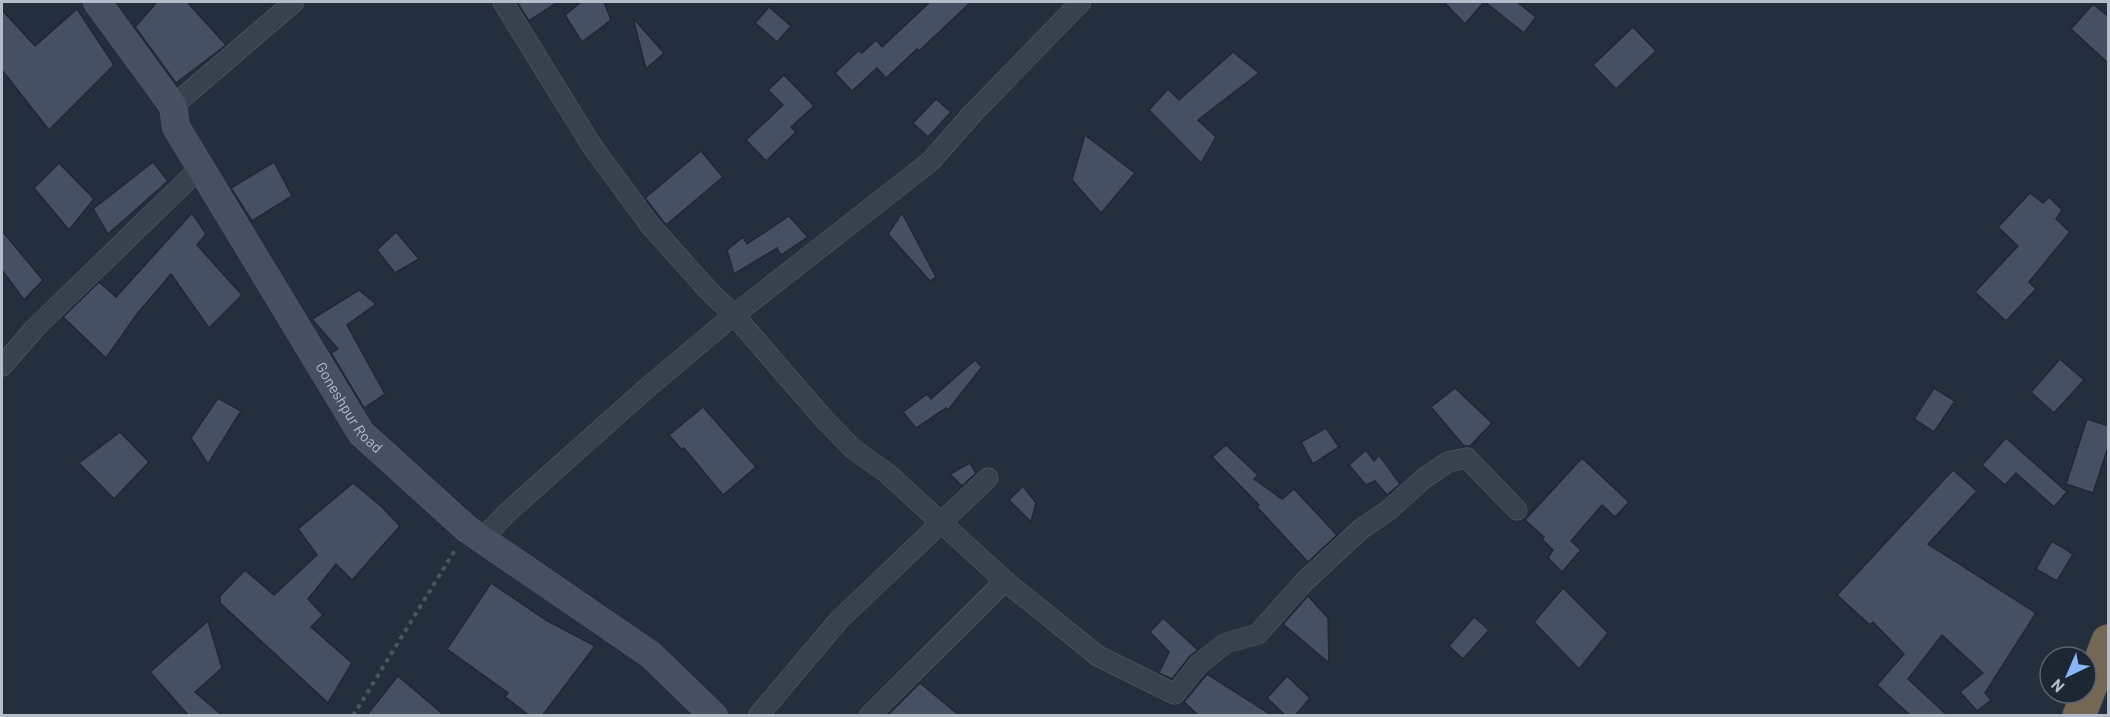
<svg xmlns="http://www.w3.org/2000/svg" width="2110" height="717" font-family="Barlow,sans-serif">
	<rect width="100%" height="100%" fill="#242f3e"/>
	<g fill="#455162" stroke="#1f2835" stroke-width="1.5">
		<polygon points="157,2 187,2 226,45 176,83 135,27"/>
		<polygon points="517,2 558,2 529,21"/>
		<polygon points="581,2 604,2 611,20 582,42 565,15"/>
		<polygon points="930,2 971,2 919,51 917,49 886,78 877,68 852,91 835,73 859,50 862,53 876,40 882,47"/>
		<polygon points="1444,2 1484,2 1465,24"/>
		<polygon points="1485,2 1517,2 1536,17 1524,33"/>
		<polygon points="2093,4 2109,17 2109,64 2071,29"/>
		<polygon points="769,7 791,26 777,42 755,23"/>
		<polygon points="77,9 114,65 49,130 2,70 2,10 35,46"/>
		<polygon points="633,18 664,53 646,69"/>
		<polygon points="1633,27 1656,51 1616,89 1593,65"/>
		<polygon points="1233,52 1259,73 1198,120 1216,137 1201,163 1149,110 1168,89 1179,100"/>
		<polygon points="784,75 814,106 791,127 796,132 766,161 746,140 783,105 768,90"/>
		<polygon points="936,99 951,112 928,137 913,123"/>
		<polygon points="1085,135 1135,173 1101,213 1072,180"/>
		<polygon points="701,151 723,177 666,225 645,198"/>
		<polygon points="153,162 168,181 108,234 93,209"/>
		<polygon points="274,162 292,196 252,221 231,188"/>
		<polygon points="59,163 94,199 69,230 34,188"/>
		<polygon points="2030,193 2043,203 2049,197 2062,210 2056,219 2070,232 2029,282 2036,289 2006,321 1975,292 2018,246 1998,227"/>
		<polygon points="192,213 206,234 197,245 242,295 209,328 171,274 137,314 106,358 63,317 99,282 116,297"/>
		<polygon points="902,213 936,277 930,281 888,234"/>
		<polygon points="789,216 808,237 781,255 777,248 734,274 727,250 743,237 747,244"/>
		<polygon points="2,231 43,280 24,300 2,270"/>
		<polygon points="396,232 419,259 395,273 377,250"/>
		<polygon points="359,290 376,304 347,325 385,394 364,408 331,353 338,349 312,319"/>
		<polygon points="2060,359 2084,380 2054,413 2031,392"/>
		<polygon points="975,360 982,367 948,410 946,408 916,428 903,412 927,394 931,399"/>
		<polygon points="1455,388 1492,423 1470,446 1464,446 1431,407"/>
		<polygon points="1934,388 1955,401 1934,432 1914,419"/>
		<polygon points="218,398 241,411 208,464 191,438"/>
		<polygon points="703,407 756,467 723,495 684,448 682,450 669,435"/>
		<polygon points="2087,419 2109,426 2109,444 2093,493 2066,484"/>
		<polygon points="1326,428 1339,447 1313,464 1301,442"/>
		<polygon points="120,432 149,462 114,499 79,463"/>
		<polygon points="2006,438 2067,492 2054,507 2016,473 2005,485 1982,465"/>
		<polygon points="1226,445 1258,475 1254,479 1282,499 1294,489 1337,535 1308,562 1257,507 1259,505 1212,457"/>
		<polygon points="1366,450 1374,461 1379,455 1400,484 1387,495 1375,481 1366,485 1349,465"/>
		<polygon points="1582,458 1629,502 1615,517 1602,505 1571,541 1581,550 1562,572 1548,558 1553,550 1542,539 1544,537 1525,520"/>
		<polygon points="970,463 976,473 962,486 950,474"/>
		<polygon points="1953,470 1977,491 1928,544 2036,613 1985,693 1991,700 1977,711 1960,692 1983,673 1942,635 1908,679 1948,716 1911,716 1877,685 1904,654 1873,622 1870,625 1837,595"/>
		<polygon points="353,483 381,506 400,526 352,580 336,564 308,599 323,615 311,627 352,663 328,703 220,603 220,596 245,570 274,595 317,555 298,529"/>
		<polygon points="1023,486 1036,503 1031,522 1009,500"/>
		<polygon points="2052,541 2073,554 2057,581 2036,569"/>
		<polygon points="491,583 546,620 595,646 542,716 530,716 505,697 508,693 447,649"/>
		<polygon points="1563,588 1608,633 1579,669 1534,622"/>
		<polygon points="1308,596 1328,618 1329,663 1283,624"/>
		<polygon points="1474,617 1489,630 1463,659 1449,646"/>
		<polygon points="1163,618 1198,650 1190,656 1172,679 1159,673 1169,652 1150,632"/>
		<polygon points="208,621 222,668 195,692 223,716 189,716 150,672"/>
		<polygon points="1207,674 1273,716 1199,716 1184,702"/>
		<polygon points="398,676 445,716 366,716"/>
		<polygon points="1287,676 1310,698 1295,716 1286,716 1267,698"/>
		<polygon points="920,683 960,716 887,716"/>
	</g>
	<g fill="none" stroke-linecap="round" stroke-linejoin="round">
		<g stroke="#565f6c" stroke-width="21">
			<g id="street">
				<polyline points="503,2 592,146 650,225 708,290 734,315 824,419 853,449 887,473 1005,581 1098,656 1175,694 1199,664 1226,643 1258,634 1304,582 1361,529 1389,510 1423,479 1448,462 1467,458 1517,510"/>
				<polyline points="173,106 294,2"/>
				<polyline points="2,366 35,328 200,168"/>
				<polyline points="482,539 509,511 647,388 734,315 931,161 973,113 1081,2"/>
				<polyline points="758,716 839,620 988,478"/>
				<polyline points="869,716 1005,581"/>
			</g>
		</g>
		<g stroke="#565f6c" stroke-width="28">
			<g id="secondary">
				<path id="s1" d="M 97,2 L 173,106 L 176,127 L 361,433 L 467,529 L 651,655 L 714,716"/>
			</g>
		</g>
		<g stroke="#434c59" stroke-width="34">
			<polyline id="highway" points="2079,716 2108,641"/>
		</g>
		<polyline stroke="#44595c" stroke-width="4" stroke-dasharray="4.5 4.5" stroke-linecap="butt" points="353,716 455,550"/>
		<use href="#street" stroke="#38414e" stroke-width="20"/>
		<use href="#secondary" stroke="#465061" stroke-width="27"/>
		<use href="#highway" stroke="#746855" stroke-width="33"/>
	</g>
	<g text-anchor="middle" stroke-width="4.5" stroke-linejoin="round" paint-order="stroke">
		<g font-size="15" fill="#b4bcc9" stroke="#1d2633">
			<text dy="5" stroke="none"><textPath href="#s1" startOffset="480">Goneshpur Road</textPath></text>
		</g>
	</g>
	<rect width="2110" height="717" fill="none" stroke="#b4bcc9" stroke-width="6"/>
	<g transform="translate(2068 675) rotate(224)"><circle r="28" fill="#1d2633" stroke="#59626f" stroke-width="1.5"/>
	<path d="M0-4.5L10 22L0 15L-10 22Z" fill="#8ab4f8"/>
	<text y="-9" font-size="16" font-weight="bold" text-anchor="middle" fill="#b4bcc9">N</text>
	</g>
</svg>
